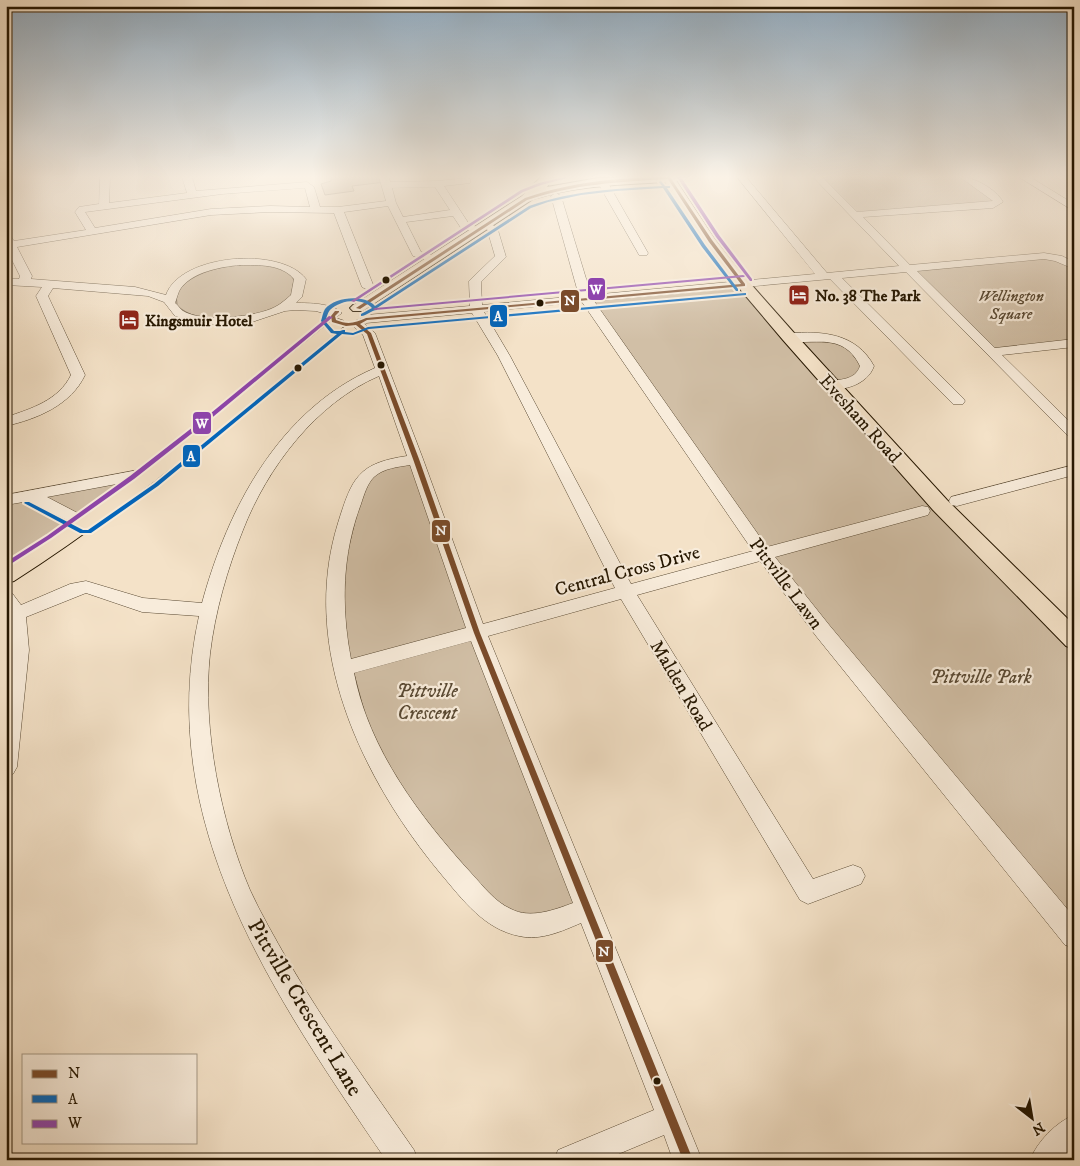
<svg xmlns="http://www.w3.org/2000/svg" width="1080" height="1166" font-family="'IM FELL DW Pica',serif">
	<rect width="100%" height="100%" fill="#f4e2c8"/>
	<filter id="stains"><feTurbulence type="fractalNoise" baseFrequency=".004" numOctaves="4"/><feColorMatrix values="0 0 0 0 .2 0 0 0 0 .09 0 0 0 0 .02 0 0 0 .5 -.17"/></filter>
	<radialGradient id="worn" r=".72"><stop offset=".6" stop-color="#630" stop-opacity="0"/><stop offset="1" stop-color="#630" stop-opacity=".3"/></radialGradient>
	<g fill="#d1bfa6" stroke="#7c6b54">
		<polygon points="331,177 384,177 385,182 352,186 354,191 325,195 321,184 331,181"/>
		<polygon points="817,177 964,177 996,198 998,202 855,215"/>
		<polygon points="1044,256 1074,266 1074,343 991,352 909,269"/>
		<path d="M 237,264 C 255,264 283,262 294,280 L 291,296 C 287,299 283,303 278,306 C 256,320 196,327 177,305 L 176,293 C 191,273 214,269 237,264 Z"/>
		<polygon points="744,285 790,337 844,344 866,371 833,385 1074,638 1074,936 764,555 586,299"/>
		<polygon points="416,459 587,909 511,923 378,763 335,603 366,476"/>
		<polygon points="138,475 6,575 6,500"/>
	</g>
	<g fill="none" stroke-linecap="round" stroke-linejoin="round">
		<g stroke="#5a4a33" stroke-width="1">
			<g id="minor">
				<path d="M 100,177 L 110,177 L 109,203 L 187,193 L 182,177 L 192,177 L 196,191 L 307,182 L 314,187 L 320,207 L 338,207 L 386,201 L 379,177 L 389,177 L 390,182 L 438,181 L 467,178 L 470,179 L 470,183 L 444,186 L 469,224 L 484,230 L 479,233 L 461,228 L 453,216 L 406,222 L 421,252 L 438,257 L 439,259 L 434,262 L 413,256 L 388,206 L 344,212 L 374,287 L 368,290 L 362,287 L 334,213 L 270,212 L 211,215 L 17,247 L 32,276 L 31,279 L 135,287 L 166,295 C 180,254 281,246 306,279 L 302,297 L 296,303 C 309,303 332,303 342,313 L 336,317 L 316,311 L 295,310 L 285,311 L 255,321 L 227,325 L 200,323 L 175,316 L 164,302 L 148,296 L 53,288 L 48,296 L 85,375 C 71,405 37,419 6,426 L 6,417 C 31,409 59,400 71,375 L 36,296 L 42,287 L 6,285 L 6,279 L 19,279 L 20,276 L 6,248 L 6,234 L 10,235 L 14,241 L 86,230 L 75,212 L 79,207 L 99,204 ZM 435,187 L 450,210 L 403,217 L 396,203 L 392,188 ZM 305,188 L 310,207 L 270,206 L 211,209 L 95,228 L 85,212 L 222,194 ZM 240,265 C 259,265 281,264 294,279 L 291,295 C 286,299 281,304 275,307 C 256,317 203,323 183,311 C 180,309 178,305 175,303 C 177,298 178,292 181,288 C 194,271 221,267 240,265 Z"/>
				<path d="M 664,177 L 689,177 C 684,181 672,182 665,180 Z"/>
				<path d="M 737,177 L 746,177 L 827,273 L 899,266 L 813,177 L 822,177 L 857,212 L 993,201 L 960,177 C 974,177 996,189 1003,202 L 993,208 L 863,217 L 910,265 L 1044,253 L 1062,256 L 1074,262 L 1074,269 L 1055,261 L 1044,259 L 917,271 L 995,348 L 1074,339 L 1074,347 L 1002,355 L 1074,426 L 1074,438 L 1069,437 L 906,272 L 842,278 L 963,398 L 965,401 L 963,404 L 953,404 L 830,279 L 594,301 L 767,547 L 922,506 L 928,507 L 930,511 L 928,515 L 775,557 L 830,626 L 1074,917 L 1074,948 L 1065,945 L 816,636 L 760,561 L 637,595 L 813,879 L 853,865 L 861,868 L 865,876 L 861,884 L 808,904 L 800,900 L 621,599 L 488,636 L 702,1160 L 673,1160 L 664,1135 L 604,1160 L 554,1160 L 558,1150 L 654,1110 L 581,923 C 562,931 541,941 519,936 C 484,929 463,900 441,874 C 362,779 299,648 338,523 C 352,478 358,463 407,456 L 379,376 C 316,403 267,468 243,530 C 227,570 215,612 210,654 C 202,729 221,822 250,890 C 261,914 275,938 288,961 C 326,1026 371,1088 414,1150 L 418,1160 L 386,1160 C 276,998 153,824 199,616 L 142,612 L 86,593 L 26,617 L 29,650 L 17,767 L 13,774 L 6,776 L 6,683 L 11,650 L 6,612 L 6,592 L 12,593 L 21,605 L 70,584 L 86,581 L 143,598 L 202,603 C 228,507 280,409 375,368 L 363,335 L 351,324 L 357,320 L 361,321 L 375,333 L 423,459 L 483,624 L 615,588 L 498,356 L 472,313 L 366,323 L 360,319 L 366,315 L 470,306 L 469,281 L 495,256 L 487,229 L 480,225 L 485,222 L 497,227 L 506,257 L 481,282 L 482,305 L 579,296 L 551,196 L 556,193 L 561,196 L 591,295 L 815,274 ZM 582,302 L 753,551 L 631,584 L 510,356 L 484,312 ZM 410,465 L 466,628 L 351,659 C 341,607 342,554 361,504 C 364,495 367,484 374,477 C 384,468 398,467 410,465 ZM 471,641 L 573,903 C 554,910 530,919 511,909 C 495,902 483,886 472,874 C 420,817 369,750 354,673 Z"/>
				<polygon points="1019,177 1030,177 1074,204 1074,211"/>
				<polygon points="603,180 608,183 648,253 647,255 639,255 638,253 598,183"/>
				<path d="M 789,333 C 823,331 856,333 874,366 C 868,384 844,392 826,388 L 824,385 L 826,382 C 839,379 855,381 860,366 C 842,330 813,347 785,340 L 783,337 Z"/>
				<polygon points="1074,465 1074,475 957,506 951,505 949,501 951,497"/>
				<polygon points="138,470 155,475 158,478 155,481 150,483 138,480 47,497 91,520 93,524 91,528 85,529 29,501 6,505 6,495"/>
				<path d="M 1074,1115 L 1074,1150 L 1064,1160 L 1030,1160 C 1037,1142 1056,1122 1074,1115 Z"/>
			</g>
		</g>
		<g stroke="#261701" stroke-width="2">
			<g id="major">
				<path d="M 541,177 L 553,177 L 547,187 L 598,178 L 674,177 L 715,239 L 749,282 L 795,334 L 947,500 L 1074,625 L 1074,649 L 1066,646 L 933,510 L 783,340 L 739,288 L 705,244 L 665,182 C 618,185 579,185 533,199 L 363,311 L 353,311 L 350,308 L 353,305 L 522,196 Z"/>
				<path d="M 337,319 L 343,321 L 345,324 L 343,327 C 236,416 131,506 14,581 L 6,583 L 6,564 C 122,493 226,407 331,321 Z"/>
			</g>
		</g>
		<use href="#minor" fill="#f8ecdb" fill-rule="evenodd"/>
		<use href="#major" fill="#f4e2c8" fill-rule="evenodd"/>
		<g stroke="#f8ecdb" stroke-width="4">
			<path id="bus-1" d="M 670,177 L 712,240 L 745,284 L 745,286 L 367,320 L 360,324 L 371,333 L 419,459 L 480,633 L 693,1160 L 683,1160 L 474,633 L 413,459 L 367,334 L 356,325 L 346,326 L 332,322 L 331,316 L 335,311 L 339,311 L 339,312 L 335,316 L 336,320 C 348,325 355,323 366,318 L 741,284 L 709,242 L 668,179 C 619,182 574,184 527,200 L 360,309 L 356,308 L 525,198 C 571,182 621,177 670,177 Z"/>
		</g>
		<g stroke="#f8ecdb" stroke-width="4">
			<path id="bus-2" d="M 661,181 L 665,186 L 670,186 L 670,188 L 667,188 L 705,245 L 738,289 L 738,291 L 736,291 L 702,247 L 663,188 L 616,191 L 581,195 L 548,202 L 531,208 L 377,308 L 377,310 C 371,310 367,316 361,316 L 361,314 L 372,308 C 362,297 340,300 330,310 C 328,312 327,317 325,321 L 334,331 L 340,331 L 343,330 L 345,330 L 345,332 L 353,333 L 368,327 L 745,293 L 746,293 L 746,295 L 369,329 L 353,335 L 342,334 L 158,486 L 91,533 L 80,533 L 24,503 L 25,502 L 29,502 L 83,530 L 88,530 L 154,484 L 337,334 L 331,333 L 321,321 C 322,318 323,312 325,309 C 335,297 364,294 375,306 L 529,206 C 574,190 615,189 662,186 L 659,182 Z"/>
		</g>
		<g stroke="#f8ecdb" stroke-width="4">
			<g id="bus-3">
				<polygon points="564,177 571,177 541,185 523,192 354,302 351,301 521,190 539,183"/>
				<polygon points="677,177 681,177 719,235 752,279 752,281 750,281 716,237"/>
				<polygon points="743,275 745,276 744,277 375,310 373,309 375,308"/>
				<polygon points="329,316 333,317 214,416 134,479 51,538 6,567 6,562 47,536 130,476 211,413"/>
			</g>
		</g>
		<use href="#bus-1" fill="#7a4b2a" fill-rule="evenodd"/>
		<use href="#bus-2" fill="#0065bd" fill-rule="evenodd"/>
		<use href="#bus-3" fill="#8e44ad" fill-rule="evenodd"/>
	</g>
	<linearGradient id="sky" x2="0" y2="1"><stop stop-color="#91abc0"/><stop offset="0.52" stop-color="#faf2e6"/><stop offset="1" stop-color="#faf2e6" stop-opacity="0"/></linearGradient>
	<rect width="1080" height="340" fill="url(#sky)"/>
	<defs>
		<g id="hotel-square" transform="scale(1.125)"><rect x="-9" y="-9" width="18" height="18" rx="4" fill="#8f2418" stroke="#f8ecdb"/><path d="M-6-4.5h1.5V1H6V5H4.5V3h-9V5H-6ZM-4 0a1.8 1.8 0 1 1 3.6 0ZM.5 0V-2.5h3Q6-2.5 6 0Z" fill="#fff"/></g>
	</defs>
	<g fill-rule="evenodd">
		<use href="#hotel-square" x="799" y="295"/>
		<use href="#hotel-square" x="129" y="320"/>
	</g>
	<g fill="#261701" stroke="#f8ecdb" stroke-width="2">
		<circle cx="386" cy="280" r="4.5"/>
		<circle cx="540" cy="303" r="4.5"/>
		<circle cx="381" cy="365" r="4.5"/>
		<circle cx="298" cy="368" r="4.5"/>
		<circle cx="657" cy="1081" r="4.5"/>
	</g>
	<g text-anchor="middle" stroke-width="4.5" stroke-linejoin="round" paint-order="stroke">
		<g font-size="16" font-weight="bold" fill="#261701" stroke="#f8ecdb" text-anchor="start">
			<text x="815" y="301">No. 38 The Park</text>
			<text x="145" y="326">Kingsmuir Hotel</text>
		</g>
		<g font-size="16" font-style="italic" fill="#594933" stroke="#f8ecdb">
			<text x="1011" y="301">Wellington<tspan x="1011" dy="18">Square</tspan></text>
		</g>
		<g font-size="19" fill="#261701" stroke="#f8ecdb">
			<text transform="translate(861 418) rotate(48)" y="7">Evesham Road</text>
			<text transform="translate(627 570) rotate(-15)" y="7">Central Cross Drive</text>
			<text transform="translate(787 583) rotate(53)" y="7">Pittville Lawn</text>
			<text transform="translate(682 685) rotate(59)" y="7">Malden Road</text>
		</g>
		<g font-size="19" font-style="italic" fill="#594933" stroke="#f8ecdb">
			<text x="981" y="683">Pittville Park</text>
			<text x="427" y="697">Pittville<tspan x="427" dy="22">Crescent</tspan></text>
		</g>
		<g font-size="22" fill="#261701" stroke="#f8ecdb">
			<text transform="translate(306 1007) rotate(59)" y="8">Pittville Crescent Lane</text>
		</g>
	</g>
	<g stroke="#f8ecdb" stroke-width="2">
		<rect x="587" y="277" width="19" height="24" rx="5" fill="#8e44ad"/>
		<rect x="560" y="289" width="20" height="24" rx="5" fill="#7a4b2a"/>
		<rect x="489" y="304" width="19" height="24" rx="5" fill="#0065bd"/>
		<rect x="192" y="411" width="20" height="24" rx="5" fill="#8e44ad"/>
		<rect x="182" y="444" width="19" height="24" rx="5" fill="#0065bd"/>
		<rect x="431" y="519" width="20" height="24" rx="5" fill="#7a4b2a"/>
		<rect x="595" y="939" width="19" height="24" rx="5" fill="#7a4b2a"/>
	</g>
	<g font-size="14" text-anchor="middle" font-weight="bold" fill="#fff">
		<text x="596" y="294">W</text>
		<text x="570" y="305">N</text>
		<text x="498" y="321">A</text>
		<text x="202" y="428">W</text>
		<text x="191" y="461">A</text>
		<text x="441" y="535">N</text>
		<text x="604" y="956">N</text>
	</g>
	<rect width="1080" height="1166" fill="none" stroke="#f4e2c8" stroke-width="25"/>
	<rect x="8" y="8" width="1065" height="1151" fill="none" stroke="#261701" stroke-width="2.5"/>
	<rect x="12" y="12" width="1055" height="1141" fill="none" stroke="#261701"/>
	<rect x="22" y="1054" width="175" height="90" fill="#f8ecdb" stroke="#a49784"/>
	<rect x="32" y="1070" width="25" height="8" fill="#7a4b2a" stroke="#a49784"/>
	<text x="68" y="1078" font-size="15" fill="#261701">N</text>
	<rect x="32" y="1095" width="25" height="8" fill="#0065bd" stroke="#a49784"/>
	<text x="68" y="1104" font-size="15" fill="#261701">A</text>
	<rect x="32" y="1120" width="25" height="8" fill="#8e44ad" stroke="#a49784"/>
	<text x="68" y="1128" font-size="15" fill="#261701">W</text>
	<g transform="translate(1032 1118) rotate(149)" stroke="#f8ecdb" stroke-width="4" paint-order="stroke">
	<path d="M0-4L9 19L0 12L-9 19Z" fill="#261701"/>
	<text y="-8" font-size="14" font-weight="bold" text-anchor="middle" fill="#261701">N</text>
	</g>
	<rect width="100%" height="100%" filter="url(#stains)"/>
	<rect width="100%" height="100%" fill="url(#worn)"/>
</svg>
